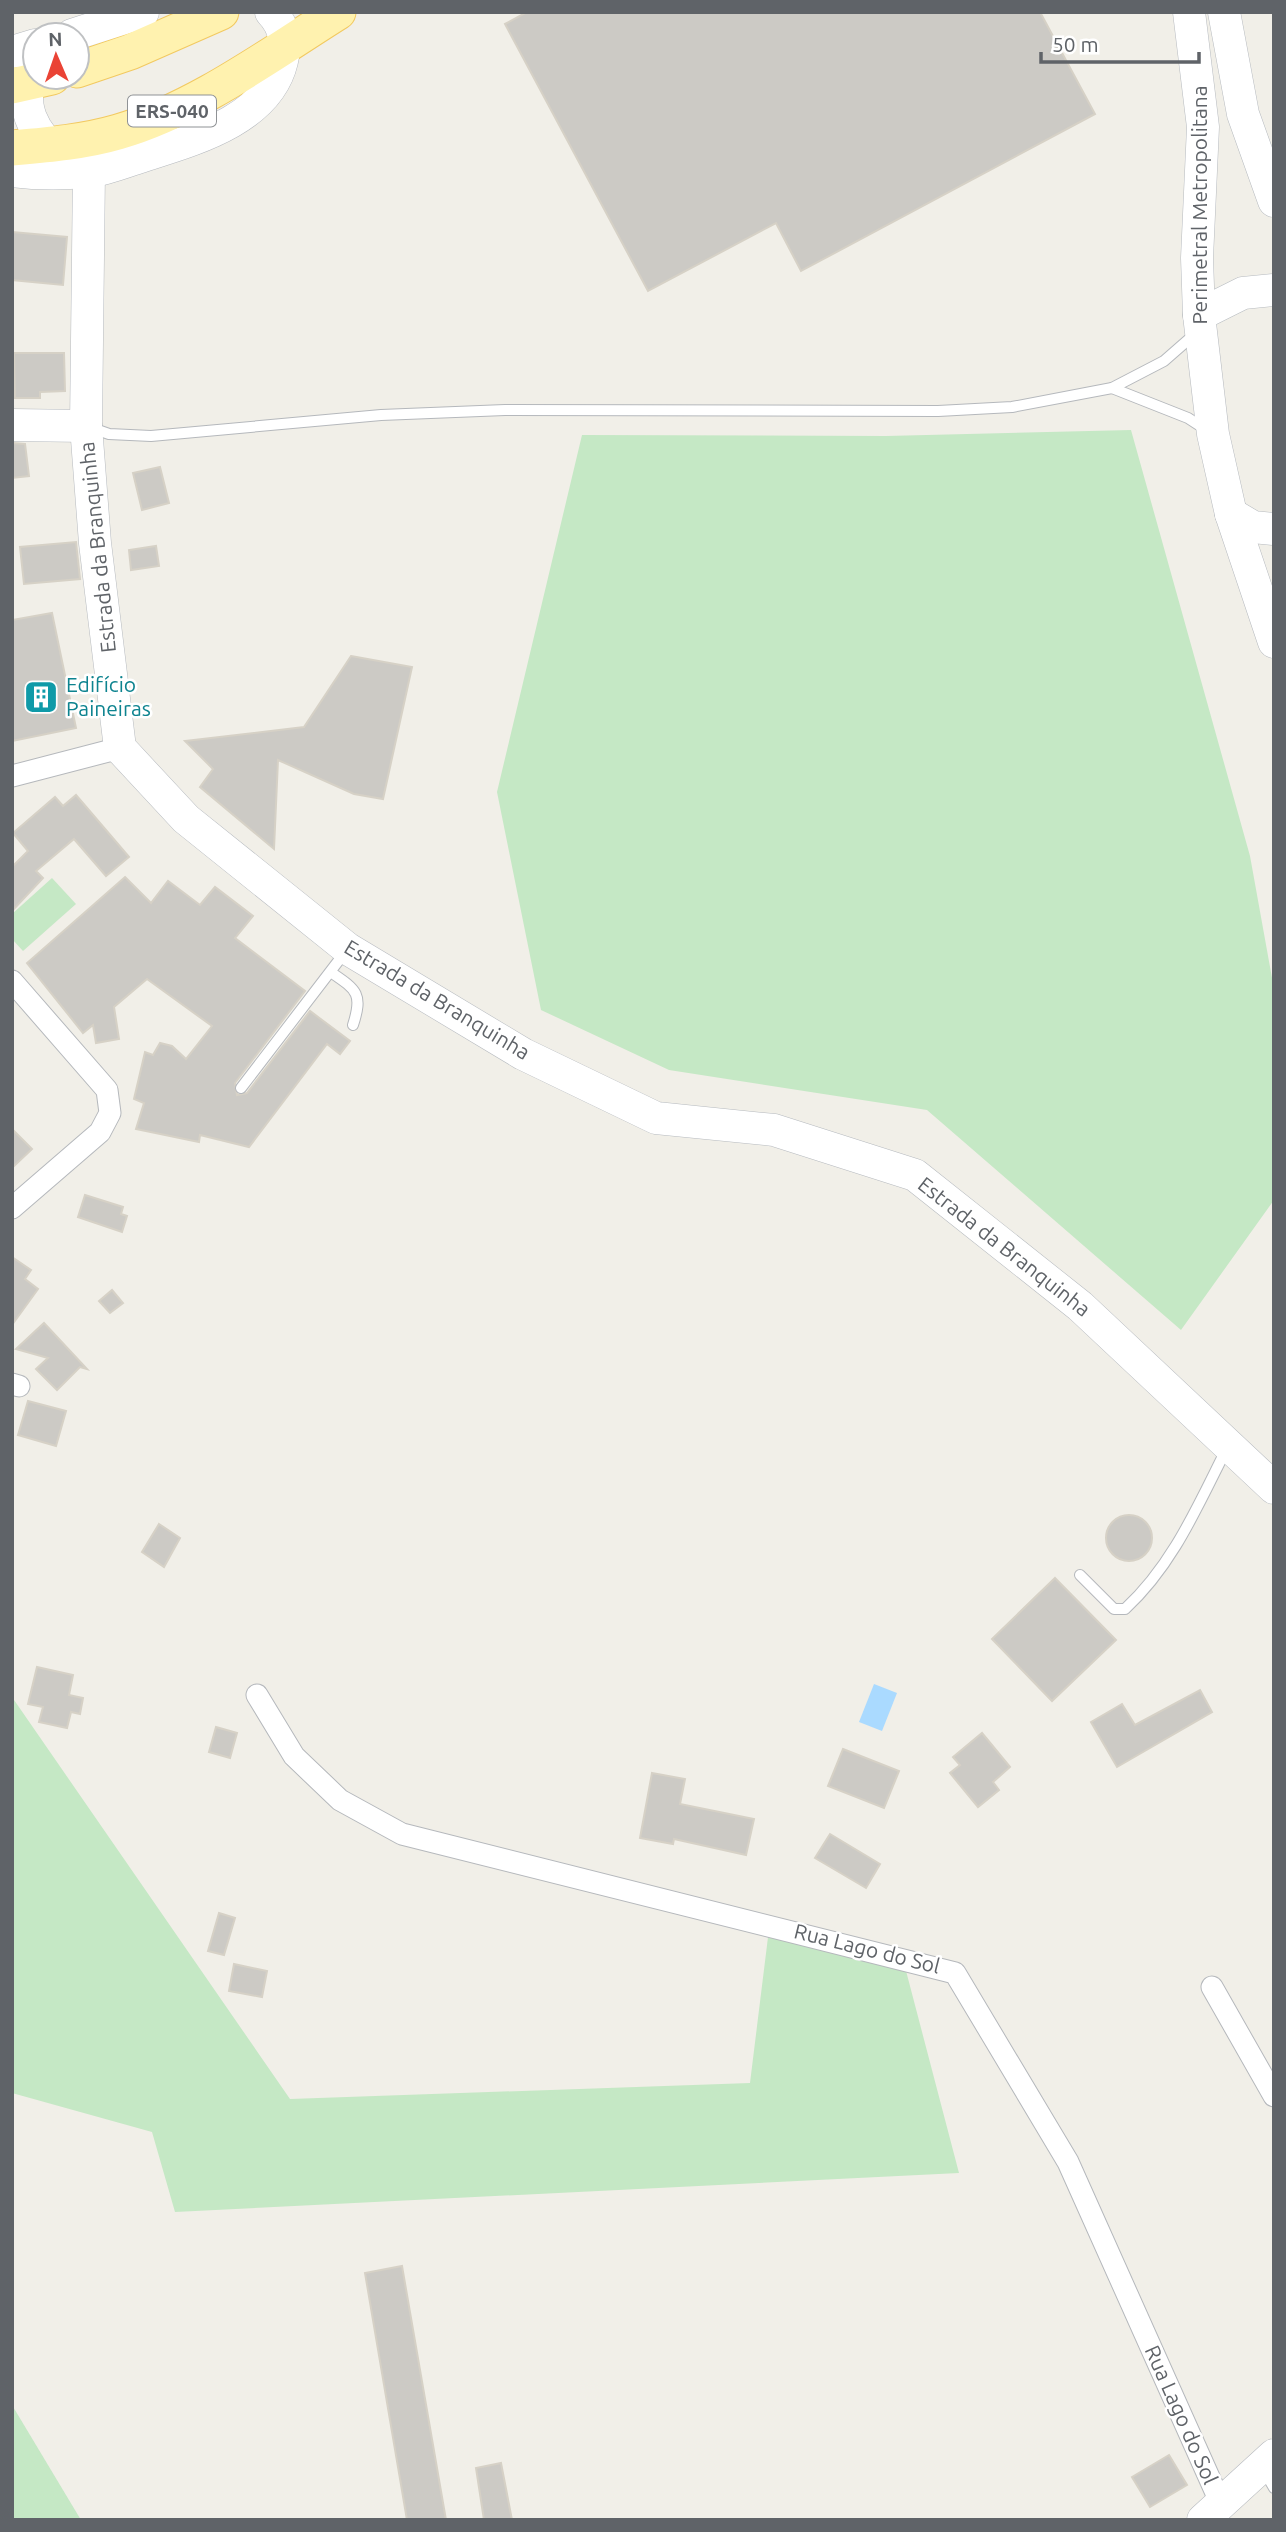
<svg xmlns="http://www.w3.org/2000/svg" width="1286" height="2532" font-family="Ubuntu,sans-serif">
	<rect width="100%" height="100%" fill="#f1efe8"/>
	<g fill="#c5e8c5">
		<polygon points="1131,430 1250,856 1274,989 1274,1200 1181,1330 927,1110 669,1070 541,1010 497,792 582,435 886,436"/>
		<polygon points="52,878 76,904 23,951 12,939 12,914"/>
		<polygon points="12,1697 290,2099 750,2083 769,1929 905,1967 959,2173 175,2212 152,2132 12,2093"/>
		<polygon points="12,2405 81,2520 12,2520"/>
	</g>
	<polygon fill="#aadaff" points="874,1684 897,1693 882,1731 859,1722"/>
	<g fill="#cccac5" stroke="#d6d1c6" stroke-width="2">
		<polygon points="527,12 1040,12 1095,114 801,271 776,223 648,291 505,24"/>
		<polygon points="12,232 67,237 63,285 12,280"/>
		<polygon points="14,353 64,353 65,391 40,392 40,398 15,398"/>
		<polygon points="12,443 25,444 29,476 12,478"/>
		<polygon points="160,467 169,503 142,510 133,473"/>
		<polygon points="76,542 80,579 24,584 20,547"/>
		<polygon points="156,546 159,566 131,570 129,550"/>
		<polygon points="52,613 76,728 12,741 12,620"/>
		<polygon points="351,656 412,667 383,799 354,794 278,760 274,849 200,787 213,769 185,741 304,727"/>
		<polygon points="76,795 129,857 106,876 74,839 36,871 43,878 12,911 12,867 28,851 13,833 55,797 63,806"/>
		<polygon points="125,877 151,903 168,881 200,905 215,887 253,916 235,938 305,991 235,1083 237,1095 247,1093 310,1011 350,1041 340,1054 327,1044 249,1147 200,1135 199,1142 136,1129 144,1103 134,1099 145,1052 153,1055 160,1043 172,1046 186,1059 212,1026 147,979 114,1007 119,1039 96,1043 93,1025 83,1033 27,963"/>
		<polygon points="12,1129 32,1149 12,1168"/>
		<polygon points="85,1195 123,1207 121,1214 127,1216 122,1232 78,1217"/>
		<polygon points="12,1257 31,1270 25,1279 38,1289 12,1325"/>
		<polygon points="112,1290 123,1303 110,1313 99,1301"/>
		<polygon points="44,1323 87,1369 80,1367 57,1390 36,1369 48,1358 16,1349"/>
		<polygon points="28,1401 66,1411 56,1446 18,1435"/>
		<circle cx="1129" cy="1538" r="23"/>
		<polygon points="159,1524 180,1538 164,1567 142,1552"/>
		<polygon points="1055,1578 1116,1640 1052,1701 992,1639"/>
		<polygon points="37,1667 73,1675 69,1695 83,1698 80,1714 71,1712 67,1728 39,1722 43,1707 28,1704"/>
		<polygon points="1200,1690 1212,1712 1117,1767 1091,1722 1122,1704 1135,1725"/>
		<polygon points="216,1727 237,1733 230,1758 209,1752"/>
		<polygon points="982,1733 1010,1767 993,1782 999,1790 978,1807 950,1773 960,1765 953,1757"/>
		<polygon points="843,1749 899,1771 884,1808 828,1786"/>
		<polygon points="652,1773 685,1779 680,1804 754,1819 746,1855 674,1839 673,1844 640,1838"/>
		<polygon points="830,1834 880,1864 866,1888 815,1858"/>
		<polygon points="219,1913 235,1918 224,1955 208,1951"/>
		<polygon points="234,1964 267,1971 262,1997 229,1991"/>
		<polygon points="402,2266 446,2520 407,2520 365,2273"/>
		<polygon points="1169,2455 1187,2485 1150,2507 1132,2477"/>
		<polygon points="501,2463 512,2520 484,2520 476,2468"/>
	</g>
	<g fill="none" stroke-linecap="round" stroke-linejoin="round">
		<g stroke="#b5b8bc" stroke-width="12">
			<g id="lane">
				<polyline points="1112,388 1188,418 1208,431"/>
				<polyline points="89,427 109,434 151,436 381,415 505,410 938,411 1012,407 1112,388 1164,361 1196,333"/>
				<path d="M 332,973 C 357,990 363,994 353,1025"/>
				<polyline points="241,1088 346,951"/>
				<path d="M 1080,1575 L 1114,1609 L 1125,1609 C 1173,1565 1198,1505 1227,1448"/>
				<polyline points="1263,2469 1274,2488"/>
			</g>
		</g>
		<g stroke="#b5b8bc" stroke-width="23">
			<g id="street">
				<polyline points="12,776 120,748"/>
				<polyline points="12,981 107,1090 110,1113 100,1132 12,1208"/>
				<polyline points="12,1384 19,1386"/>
				<polyline points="257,1695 294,1756 340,1800 402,1834 955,1973 1068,2162 1221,2504"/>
				<polyline points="1212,1987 1274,2096"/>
			</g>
		</g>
		<g stroke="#b6babf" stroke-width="33">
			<g id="secondary">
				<polyline points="1189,12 1203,127 1197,258 1199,315 1213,434 1231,514 1274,642"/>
				<polyline points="1224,12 1243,114 1274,201"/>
				<polyline points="72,35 143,12"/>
				<polyline points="12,52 35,45"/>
				<path d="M 35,67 C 16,104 33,134 63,158"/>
				<path d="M 12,171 C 37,174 62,174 87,172 C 105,170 125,162 143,156 C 193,140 268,120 282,61 C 287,42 285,27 271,12"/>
				<polyline points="89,171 86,426 95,543 120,748 186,819 348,949 523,1054 656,1118 774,1130 915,1175 1080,1306 1274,1488"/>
				<polyline points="1199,315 1243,293 1274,290"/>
				<polyline points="12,425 86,426"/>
				<polyline points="1231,514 1253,527 1274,529"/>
				<polyline points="1203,2520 1274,2455"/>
			</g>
		</g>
		<g stroke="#f2c960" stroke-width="37">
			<g id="primary">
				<polyline points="77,70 130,52 221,12"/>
				<polyline points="12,86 52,77"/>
				<path d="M 12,148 C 47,145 84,142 118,132 C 195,110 271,54 338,12"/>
			</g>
		</g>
		<use href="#lane" stroke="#fff" stroke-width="10"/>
		<use href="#street" stroke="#fff" stroke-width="21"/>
		<use href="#secondary" stroke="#fff" stroke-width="32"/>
		<use href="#primary" stroke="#fff2af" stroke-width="35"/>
	</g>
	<defs>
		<g id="building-square" transform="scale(1.75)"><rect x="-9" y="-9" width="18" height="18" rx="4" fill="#0f9aa8" stroke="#fff"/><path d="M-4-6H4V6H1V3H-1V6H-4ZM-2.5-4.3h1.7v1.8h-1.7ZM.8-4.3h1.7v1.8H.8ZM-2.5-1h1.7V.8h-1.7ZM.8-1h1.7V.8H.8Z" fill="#fff"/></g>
	</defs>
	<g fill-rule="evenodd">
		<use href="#building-square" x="41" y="697"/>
	</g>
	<g text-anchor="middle" stroke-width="5" stroke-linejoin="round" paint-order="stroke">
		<rect fill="#fff" stroke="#8f9295" stroke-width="2" x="128" y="95.5" width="88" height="31" rx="5"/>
		<g font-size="19" font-weight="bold" fill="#5f6368">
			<text x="172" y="118">ERS-040</text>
		</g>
		<g font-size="21" fill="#5f6368" stroke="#fff">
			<text transform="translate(1200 205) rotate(-90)" y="7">Perimetral Metropolitana</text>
			<text transform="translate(98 547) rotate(-96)" y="7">Estrada da Branquinha</text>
			<text transform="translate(437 1000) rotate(31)" y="7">Estrada da Branquinha</text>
			<text transform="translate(1004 1247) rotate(38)" y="7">Estrada da Branquinha</text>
			<text transform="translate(867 1949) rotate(14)" y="7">Rua Lago do Sol</text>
			<text transform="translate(1181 2415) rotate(66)" y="7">Rua Lago do Sol</text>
		</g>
		<g font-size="21" fill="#0d838f" stroke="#fff" text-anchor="start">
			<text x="66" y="692">Edifício<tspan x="66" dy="24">Paineiras</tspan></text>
		</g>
	</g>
	<rect width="1286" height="2532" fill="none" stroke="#5f6368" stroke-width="28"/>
	<g transform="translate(56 56) rotate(358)"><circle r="33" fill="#ffffff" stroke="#bfc1c3" stroke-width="2"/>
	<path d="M0-5L12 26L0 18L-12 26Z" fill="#ea4335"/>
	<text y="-10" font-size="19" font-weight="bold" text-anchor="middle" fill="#5f6368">N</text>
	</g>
	<path d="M1041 52v10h158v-10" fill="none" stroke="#5f6368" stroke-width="3.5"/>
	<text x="1052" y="52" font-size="21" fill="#5f6368" stroke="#ffffff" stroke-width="5" paint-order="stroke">50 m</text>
</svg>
